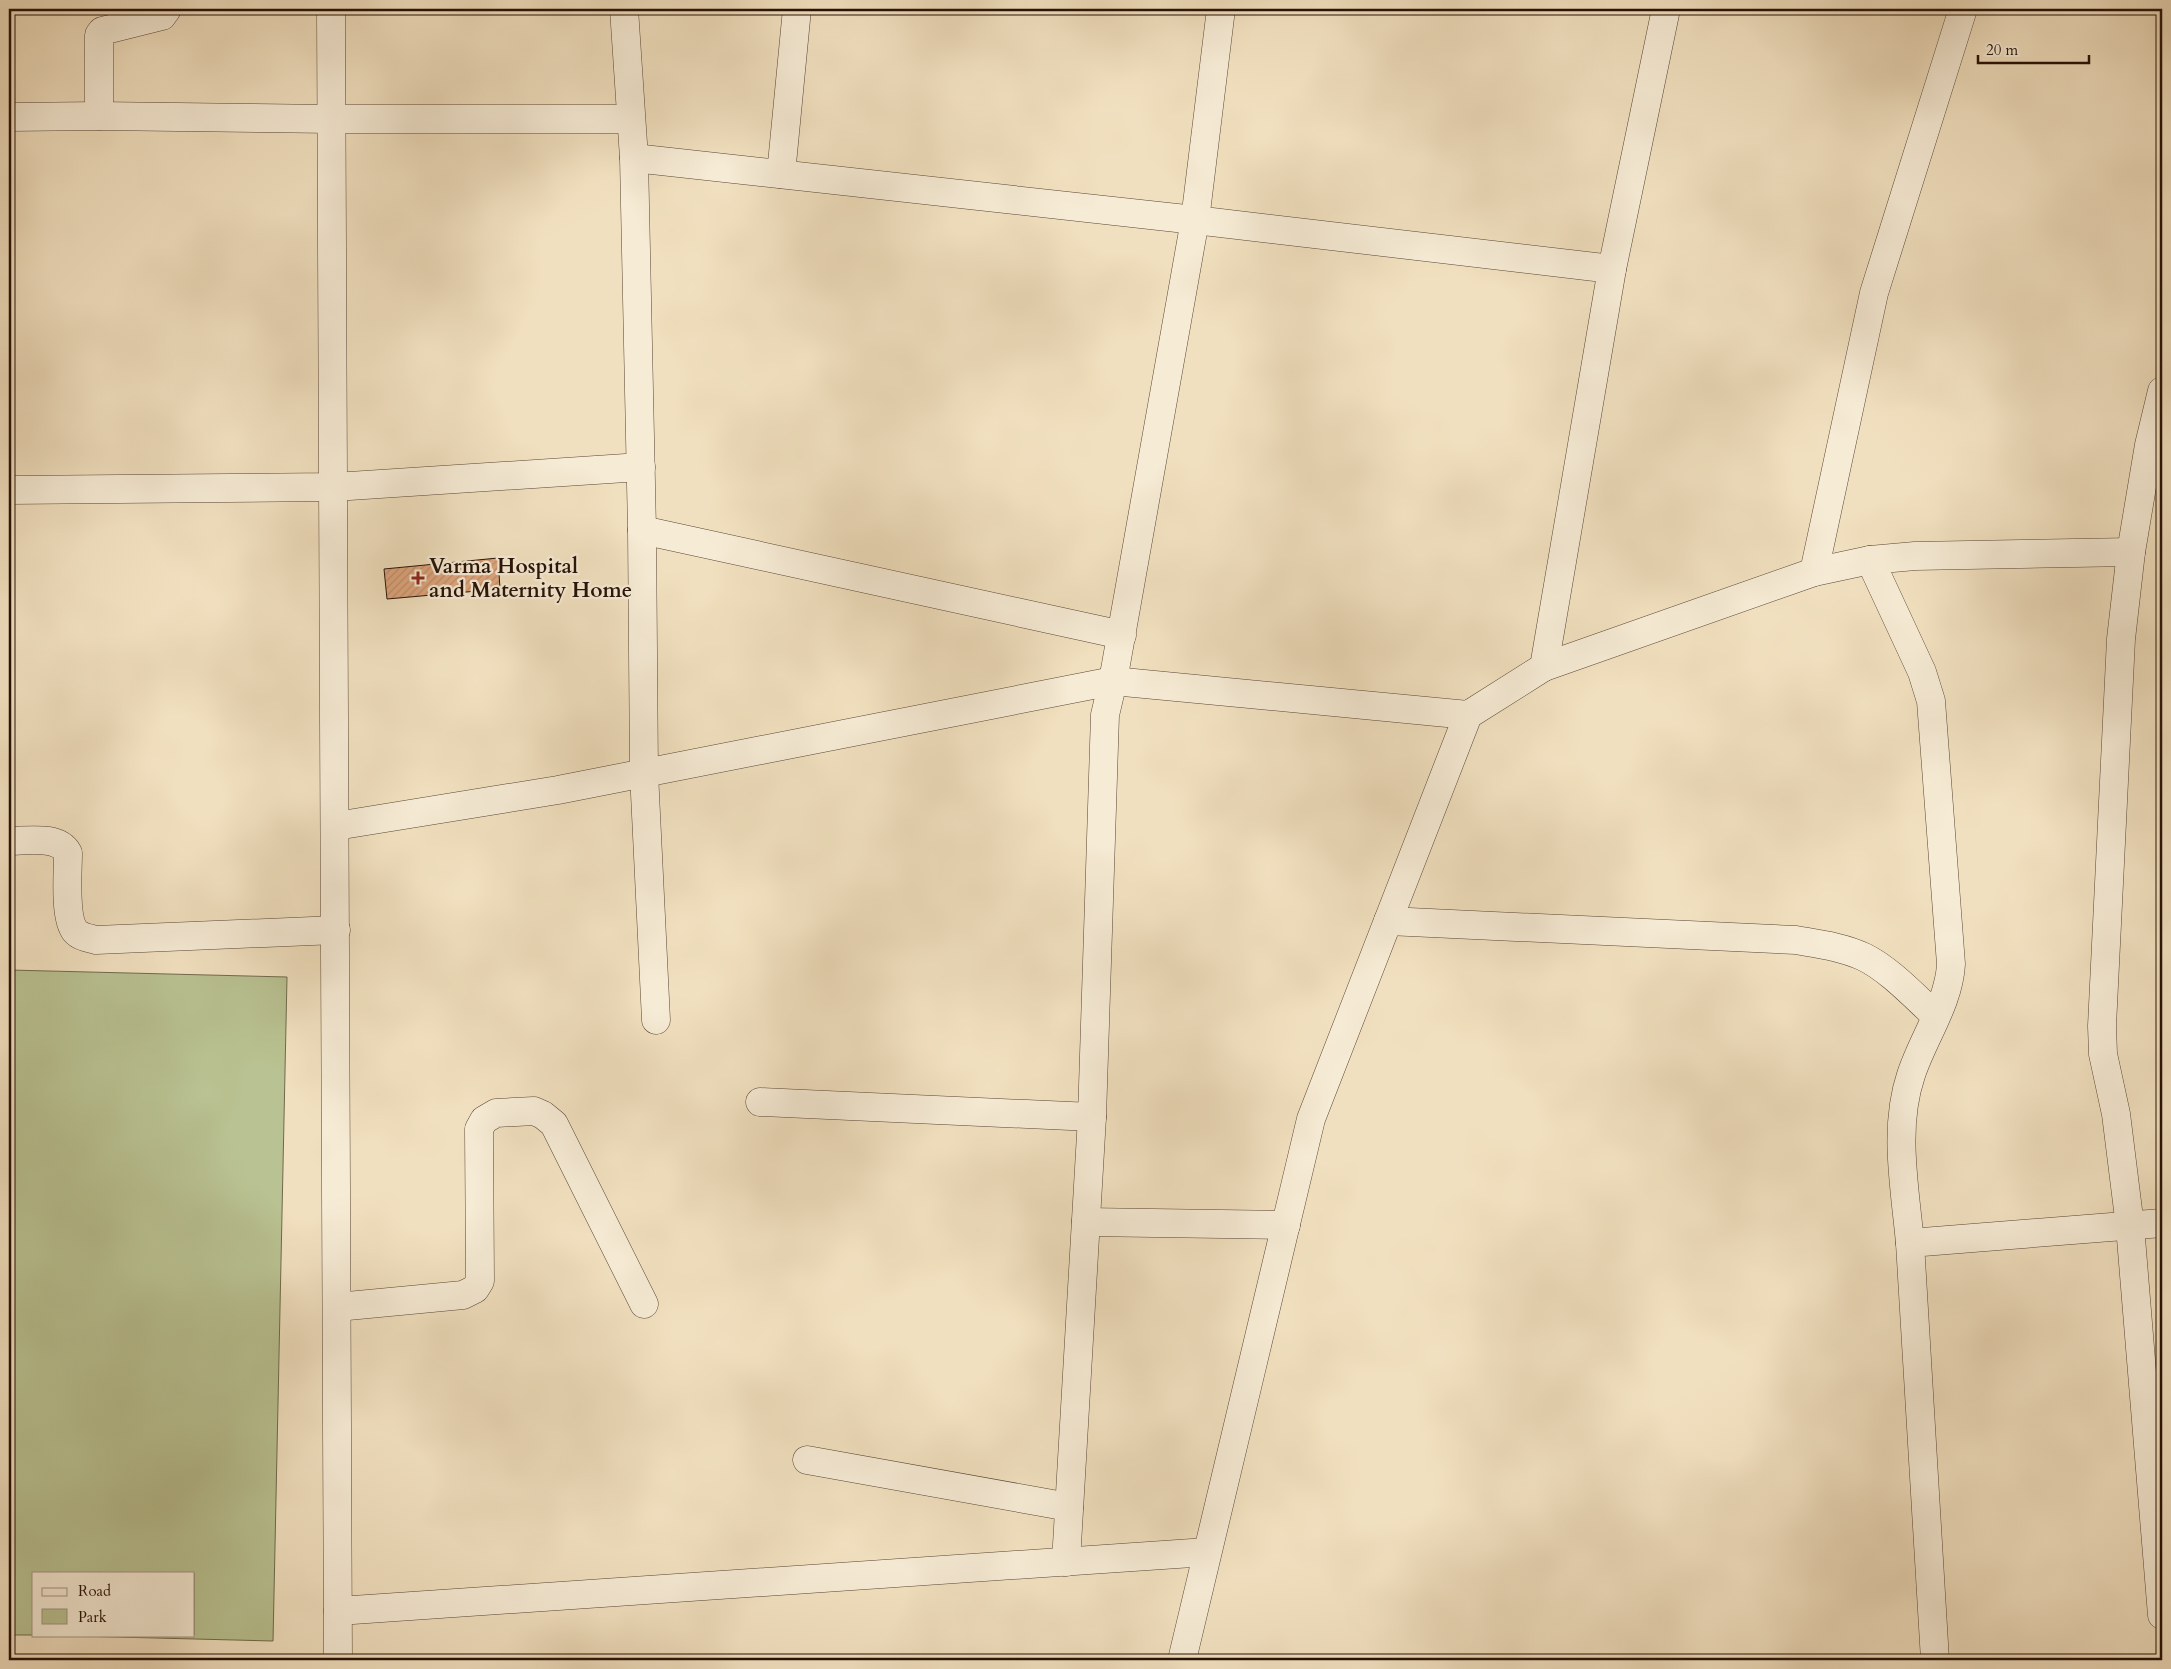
<svg xmlns="http://www.w3.org/2000/svg" width="2171" height="1669" font-family="Cardo,serif">
	<defs>
		<pattern id="building-hatch" width="6" height="6" patternUnits="userSpaceOnUse" patternTransform="scale(1.25)"><rect width="6" height="6" fill="#dfa67e"/><path d="M-1 1l2-2M0 6l6-6M5 7l2-2" fill="none" stroke="#bf8e6b"/></pattern>
	</defs>
	<rect width="100%" height="100%" fill="#f1e0bf"/>
	<filter id="stains"><feTurbulence type="fractalNoise" baseFrequency=".004" numOctaves="4"/><feColorMatrix values="0 0 0 0 .2 0 0 0 0 .09 0 0 0 0 .02 0 0 0 .5 -.17"/></filter>
	<radialGradient id="worn" r=".72"><stop offset=".6" stop-color="#630" stop-opacity="0"/><stop offset="1" stop-color="#630" stop-opacity=".3"/></radialGradient>
	<polygon fill="#b9c292" stroke="#706a4c" points="9,970 287,977 273,1641 37,1635 194,1635 194,1573 34,1573 34,1635 9,1635"/>
	<polygon fill="url(#building-hatch)" stroke="#261107" points="498,558 500,589 387,599 384,569"/>
	<g fill="none" stroke-linecap="round" stroke-linejoin="round">
		<g stroke="#594535" stroke-width="29">
			<g id="minor">
				<polyline points="331,9 338,1660"/>
				<polyline points="624,9 634,158 642,530 644,773 656,1020"/>
				<polyline points="99,116 99,35 102,31 162,16 167,9"/>
				<polyline points="9,117 99,116 332,119 630,119"/>
				<polyline points="634,158 1195,220 1612,269"/>
				<polyline points="781,174 797,9"/>
				<polyline points="2162,391 2149,445 2131,552 2121,639 2102,1026 2103,1054 2116,1114 2130,1226 2162,1615"/>
				<polyline points="9,490 334,487 641,467"/>
				<polyline points="642,530 1122,635"/>
				<path d="M 1870,560 L 1922,672 L 1931,701 L 1951,964 C 1949,1003 1923,1038 1911,1075 C 1893,1128 1905,1188 1910,1243"/>
				<polyline points="1814,572 1874,293 1963,9"/>
				<polyline points="1544,667 1814,572 1870,560 1915,556 2131,552"/>
				<polyline points="336,826 558,790 1113,681 1468,715"/>
				<path d="M 9,841 C 27,841 58,835 68,853 C 68,871 64,917 75,931 C 80,937 89,938 96,940 L 336,930"/>
				<path d="M 1388,921 L 1796,940 C 1819,944 1843,947 1864,957 C 1889,969 1915,997 1936,1016"/>
				<polyline points="760,1102 1092,1117"/>
				<polyline points="1086,1222 1286,1225"/>
				<polyline points="337,1307 463,1295 475,1289 480,1281 479,1129 484,1120 496,1113 534,1111 543,1115 554,1124 644,1304"/>
				<polyline points="807,1460 1069,1507"/>
				<polyline points="1066,1562 1092,1117 1105,715 1113,681 1195,220 1221,9"/>
				<polyline points="338,1611 1207,1552"/>
				<polyline points="1182,1660 1311,1119 1468,715 1544,667 1612,269 1666,9"/>
				<polyline points="1935,1660 1910,1243 2162,1223"/>
			</g>
		</g>
		<use href="#minor" stroke="#f6ebd5" stroke-width="28"/>
	</g>
	<path fill="#8f2418" stroke="#f6ebd5" stroke-width="2" d="M415.5 570.5h5v5h5v5h-5v5h-5v-5h-5v-5h5z"/>
	<g text-anchor="middle" stroke-width="4.5" stroke-linejoin="round" paint-order="stroke">
		<g font-size="21" font-weight="bold" fill="#261107" stroke="#f6ebd5" text-anchor="start">
			<text x="429" y="573">Varma Hospital<tspan x="429" dy="24">and Maternity Home</tspan></text>
		</g>
	</g>
	<rect width="2171" height="1669" fill="none" stroke="#f1e0bf" stroke-width="30"/>
	<rect x="10" y="10" width="2151" height="1649" fill="none" stroke="#261107" stroke-width="2.5"/>
	<rect x="15" y="15" width="2141" height="1639" fill="none" stroke="#261107"/>
	<rect x="32" y="1572" width="162" height="65" fill="#f6ebd5" stroke="#a39483"/>
	<rect x="42" y="1588" width="25" height="8" fill="#f6ebd5" stroke="#a39483"/>
	<text x="78" y="1596" font-size="15" fill="#261107">Road</text>
	<rect x="42" y="1609" width="25" height="15" fill="#b9c292" stroke="#a39483"/>
	<text x="78" y="1622" font-size="15" fill="#261107">Park</text>
	<path d="M1978 55v8h111v-8" fill="none" stroke="#261107" stroke-width="2.5"/>
	<text x="1986" y="55" font-size="15" fill="#261107" stroke="#f6ebd5" stroke-width="4" paint-order="stroke">20 m</text>
	<rect width="100%" height="100%" filter="url(#stains)"/>
	<rect width="100%" height="100%" fill="url(#worn)"/>
</svg>
